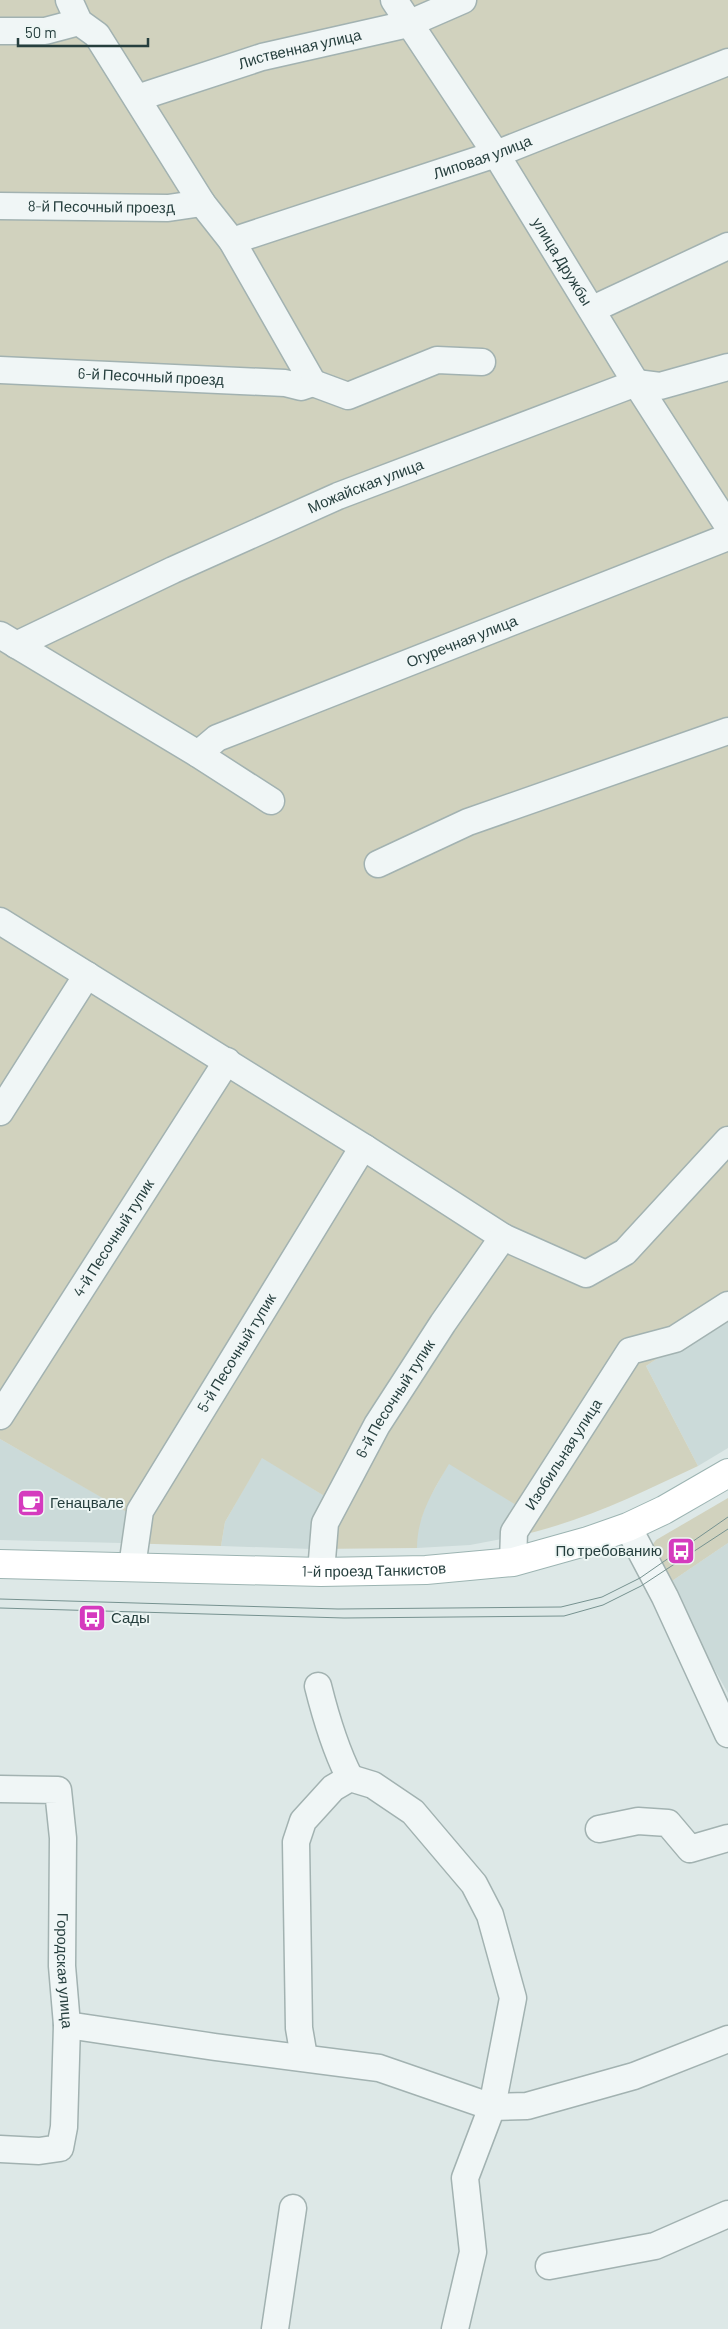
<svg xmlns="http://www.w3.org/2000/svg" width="728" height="2329" font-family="Barlow,sans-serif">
	<rect width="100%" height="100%" fill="#dde8e7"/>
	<g fill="#cbdad9">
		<polygon points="728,1312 728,1448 698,1466 646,1366"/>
		<polygon points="0,1439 133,1515 121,1543 0,1540"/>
		<polygon points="262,1457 326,1497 312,1549 221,1546 225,1522"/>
		<polygon points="449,1463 522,1508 507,1538 470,1545 417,1548 417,1531 426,1504"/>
		<polygon points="728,1543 728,1693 666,1585"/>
	</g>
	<g fill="#d1d2be">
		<path d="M 0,0 L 728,0 L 728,1312 L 646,1366 L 698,1466 C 634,1496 576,1525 507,1538 L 521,1508 L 449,1464 C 433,1491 417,1516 417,1548 L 312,1549 L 326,1497 L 262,1458 L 225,1522 L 221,1546 L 121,1543 L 132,1515 L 0,1439 Z"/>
		<polygon points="728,1498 728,1543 666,1585 651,1547 656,1540"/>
	</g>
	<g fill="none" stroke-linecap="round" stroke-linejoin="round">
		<g stroke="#a2b2b1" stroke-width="29">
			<g id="minor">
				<path id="s1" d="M 394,0 L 496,154 L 636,383 L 728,526"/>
				<polyline points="0,31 45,31 79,22"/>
				<path id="s2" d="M 137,98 L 262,57 L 408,24 L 463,0"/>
				<path id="s3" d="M 0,206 L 168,208 L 202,203"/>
				<path id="s4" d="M 232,241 L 496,154 L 728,62"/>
				<polyline points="593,309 728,246"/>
				<path id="s5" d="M 0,370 L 285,383 L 301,387 L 313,383 L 232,241 L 202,203 L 97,35 L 79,22 L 69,0"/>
				<polyline points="313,383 348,396 437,360 482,362"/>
				<polyline points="0,635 198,754 271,801"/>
				<path id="s6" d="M 16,645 L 173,570 L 338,496 L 636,383 L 660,386 L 728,367"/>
				<path id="s7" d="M 198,754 L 217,738 L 728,537"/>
				<polyline points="378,864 468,822 728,731"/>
				<polyline points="0,921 365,1148 503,1237 586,1274 625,1252 728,1140"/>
				<polyline points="0,1112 87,975"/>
				<path id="s8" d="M 0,1416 L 227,1061"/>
				<polyline points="628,1527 665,1597 728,1734"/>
				<path id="s9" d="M 513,1562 L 514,1532 L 630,1351 L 675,1339 L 728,1305"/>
				<path id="s10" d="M 132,1567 L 140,1511 L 358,1155 L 365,1148"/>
				<path id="s11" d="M 321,1572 L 325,1523 L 377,1425 L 443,1323 L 503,1237"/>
				<path d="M 318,1686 C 326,1718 335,1749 350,1778"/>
				<path id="s12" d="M 0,1789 L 58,1790 L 63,1838 L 62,1966 L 67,2025 L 64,2127 L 60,2148 L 39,2151 L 0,2149"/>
				<polyline points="599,1829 638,1821 668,1823 690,1849 728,1838"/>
				<polyline points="67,2025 215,2047 379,2068 492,2107 527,2106 634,2076 728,2039"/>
				<polyline points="304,2057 299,2028 296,1842 303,1821 333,1788 350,1778 373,1785 413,1812 474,1884 490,1915 513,1998 492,2107 465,2178 473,2252 455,2329"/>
				<polyline points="549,2266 655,2246 728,2214"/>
				<polyline points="275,2329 293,2208"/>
			</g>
		</g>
		<g stroke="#9cb4b2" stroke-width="30">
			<g id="major">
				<path id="s13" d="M 0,1564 L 321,1572 L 426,1570 L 513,1562 L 588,1541 L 628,1527 L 664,1510 L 728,1473"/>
			</g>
		</g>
		<use href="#minor" stroke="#f0f6f6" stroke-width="26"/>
		<use href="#major" stroke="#fff" stroke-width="28"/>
		<g stroke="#769290" stroke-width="1">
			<polyline points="0,1599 338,1609 561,1607 602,1597 640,1578 728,1517"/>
			<polyline points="0,1608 344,1618 564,1616 603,1605 641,1586 728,1529"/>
		</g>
	</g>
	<defs>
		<g id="cafe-square" transform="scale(1.4375)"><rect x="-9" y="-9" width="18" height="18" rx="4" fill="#d53abe" stroke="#edf6f4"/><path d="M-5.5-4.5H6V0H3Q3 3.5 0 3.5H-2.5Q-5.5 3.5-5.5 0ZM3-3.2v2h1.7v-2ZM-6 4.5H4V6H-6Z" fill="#fff"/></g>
		<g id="bus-square" transform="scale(1.4375)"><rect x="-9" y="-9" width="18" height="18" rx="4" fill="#d53abe" stroke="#edf6f4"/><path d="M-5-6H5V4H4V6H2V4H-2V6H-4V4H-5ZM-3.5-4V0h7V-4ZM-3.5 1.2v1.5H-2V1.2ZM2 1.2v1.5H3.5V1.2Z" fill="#fff"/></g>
	</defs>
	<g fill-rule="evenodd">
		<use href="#cafe-square" x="31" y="1503"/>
		<use href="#bus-square" x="681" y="1551"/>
		<use href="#bus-square" x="92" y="1618"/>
	</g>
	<g text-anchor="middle" stroke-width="4" stroke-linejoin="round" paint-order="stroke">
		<g font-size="15" fill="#263f3e" stroke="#edf6f4">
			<text dy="5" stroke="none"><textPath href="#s2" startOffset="170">Лиственная улица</textPath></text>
			<text dy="5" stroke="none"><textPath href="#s4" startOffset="264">Липовая улица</textPath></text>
			<text dy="5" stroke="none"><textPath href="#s3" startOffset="101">8-й Песочный проезд</textPath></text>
			<text dy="5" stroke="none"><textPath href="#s1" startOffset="311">улица Дружбы</textPath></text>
			<text dy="5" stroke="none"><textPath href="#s5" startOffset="151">6-й Песочный проезд</textPath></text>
			<text dy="5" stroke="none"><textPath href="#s6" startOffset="384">Можайская улица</textPath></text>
			<text dy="5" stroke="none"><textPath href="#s7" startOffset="288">Огуречная улица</textPath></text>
			<text dy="5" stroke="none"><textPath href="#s8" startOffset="211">4-й Песочный тупик</textPath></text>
			<text dy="5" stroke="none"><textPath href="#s10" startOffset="242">5-й Песочный тупик</textPath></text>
			<text dy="5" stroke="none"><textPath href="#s11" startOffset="192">6-й Песочный тупик</textPath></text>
			<text dy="5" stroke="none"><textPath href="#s9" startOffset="122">Изобильная улица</textPath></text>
			<text dy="5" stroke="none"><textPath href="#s13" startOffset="374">1-й проезд Танкистов</textPath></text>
			<text dy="5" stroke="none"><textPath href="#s12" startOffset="239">Городская улица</textPath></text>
		</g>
		<g font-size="15" fill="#263f3e" stroke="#edf6f4" text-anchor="start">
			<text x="50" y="1508">Генацвале</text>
			<text x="662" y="1556" text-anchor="end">По требованию</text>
			<text x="111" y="1623">Сады</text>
		</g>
	</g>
	<path d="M18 38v8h130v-8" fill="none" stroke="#263f3e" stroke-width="2.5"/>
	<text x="25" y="38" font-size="15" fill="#263f3e" stroke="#edf6f4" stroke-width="4" paint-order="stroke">50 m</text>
</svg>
